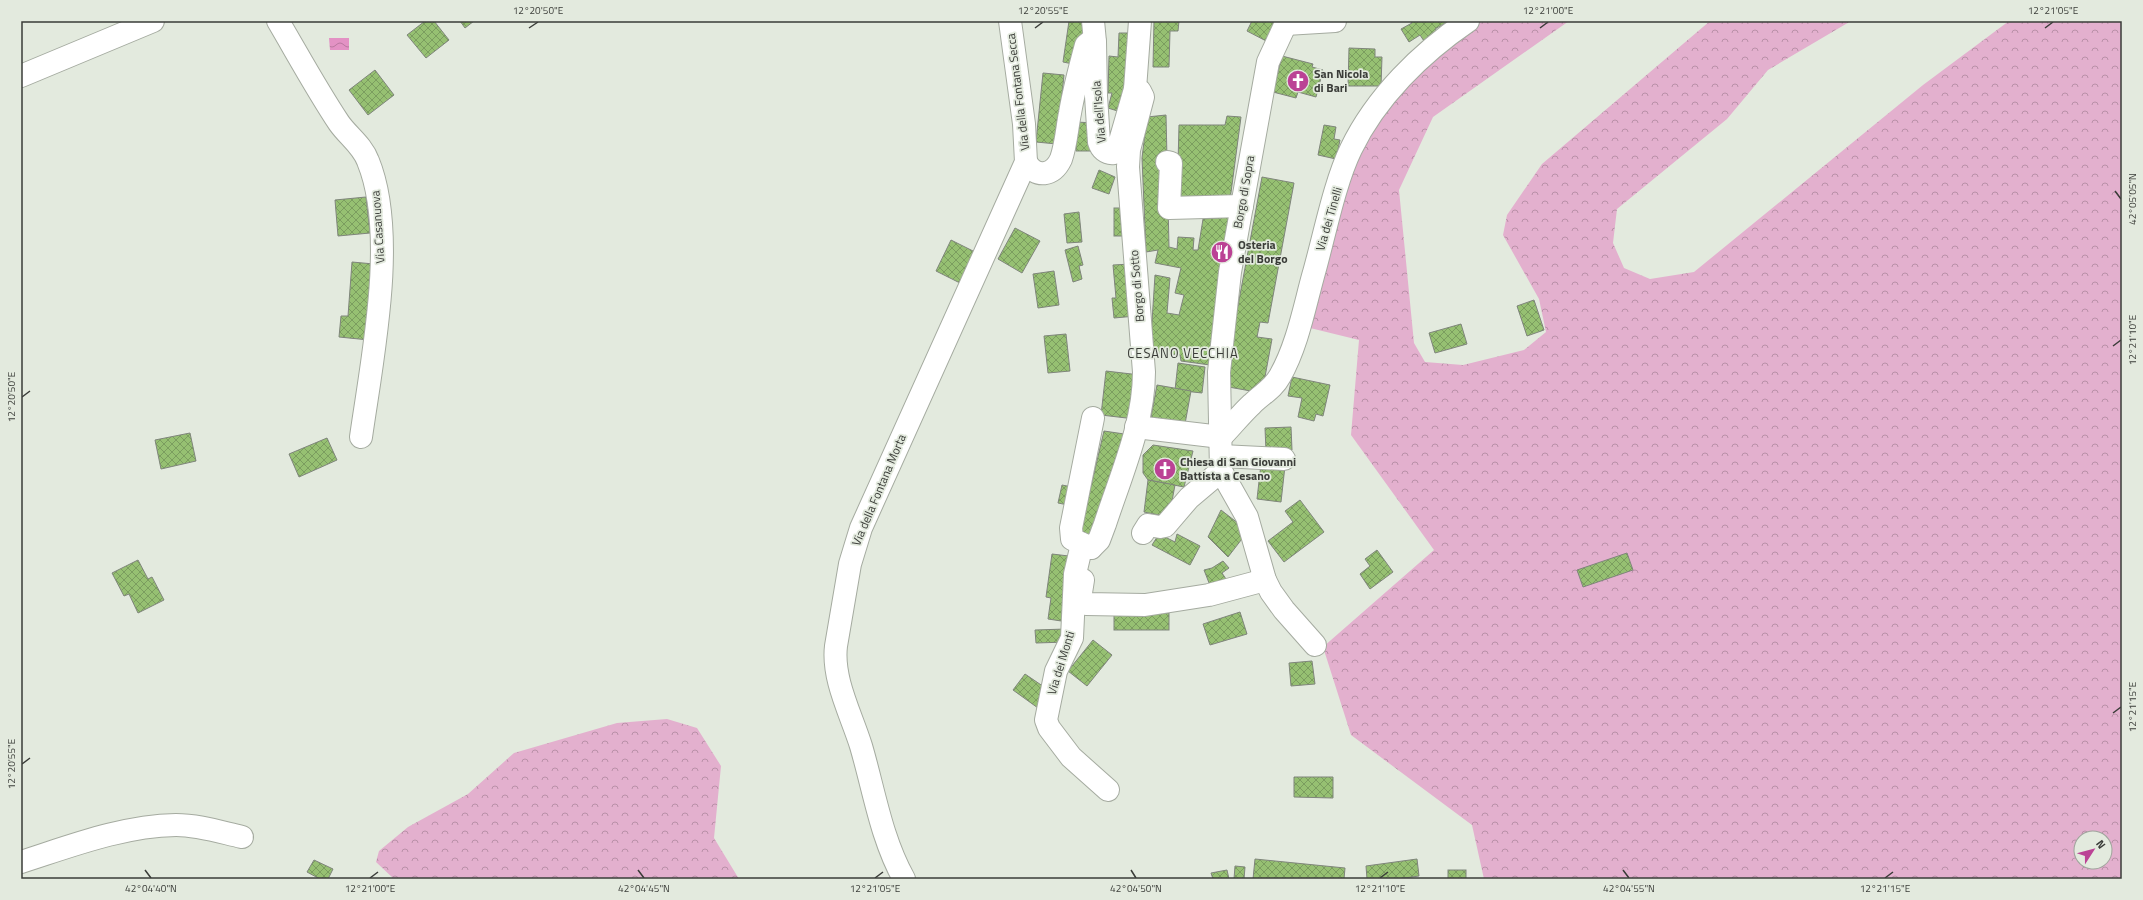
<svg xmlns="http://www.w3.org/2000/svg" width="2143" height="900" font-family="'Titillium Web',sans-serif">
	<defs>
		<pattern id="forest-crowns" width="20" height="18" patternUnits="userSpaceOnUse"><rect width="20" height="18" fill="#e3b0ce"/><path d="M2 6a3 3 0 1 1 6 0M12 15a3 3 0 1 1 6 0" fill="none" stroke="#b990a8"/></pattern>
		<pattern id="water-waves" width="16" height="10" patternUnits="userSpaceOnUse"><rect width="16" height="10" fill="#e392c4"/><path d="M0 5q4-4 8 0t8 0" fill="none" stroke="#b978a0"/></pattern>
		<pattern id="building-cross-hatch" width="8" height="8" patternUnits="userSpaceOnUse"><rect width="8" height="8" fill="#96c072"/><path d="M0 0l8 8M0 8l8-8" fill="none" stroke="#7b9d5f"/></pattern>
	</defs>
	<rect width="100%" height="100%" fill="#e3eade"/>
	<g fill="url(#forest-crowns)" fill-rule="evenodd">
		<path d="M 1481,21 L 1569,21 L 1433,117 L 1399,190 L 1414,343 L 1425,362 L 1463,365 L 1524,350 L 1546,332 L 1539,299 L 1503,235 L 1507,215 L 1542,164 L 1710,21 L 1851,21 L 1768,70 L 1727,119 L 1617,209 L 1613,243 L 1624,268 L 1650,279 L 1694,272 L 1923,85 L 2009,21 L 2122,21 L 2122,879 L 1484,879 L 1472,825 L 1351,735 L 1323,647 L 1434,550 L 1351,435 L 1359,340 L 1306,327 L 1345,185 L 1362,141 L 1404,86 L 1472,26 ZM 2081,838 L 2105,838 L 2105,862 L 2081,862 Z"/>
		<polygon points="667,719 697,728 721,766 714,838 739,879 394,879 376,862 379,851 408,827 468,794 514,753 617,723"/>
	</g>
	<polygon fill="url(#water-waves)" points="329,38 349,38 349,50 330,50"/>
	<g fill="url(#building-cross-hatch)" stroke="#7f857b">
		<polygon points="425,21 434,21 449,40 426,58 407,35"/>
		<polygon points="460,21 474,21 465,28"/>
		<polygon points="1069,21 1089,21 1078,65 1063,62"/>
		<polygon points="1154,21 1179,21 1178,31 1170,31 1169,67 1153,67"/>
		<polygon points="1252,21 1270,21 1279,26 1270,43 1247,31"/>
		<polygon points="1411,21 1449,21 1435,29 1438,33 1424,41 1420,35 1409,42 1401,29 1412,23"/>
		<polygon points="1119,33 1131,33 1124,113 1108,108 1112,93 1108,93 1109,56 1118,57"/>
		<polygon points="1349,48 1375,49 1375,57 1382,57 1381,86 1348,86"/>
		<polygon points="1282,56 1313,64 1312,67 1323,70 1316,97 1298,92 1296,98 1273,92"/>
		<polygon points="375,70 394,95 368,115 349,90"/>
		<polygon points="1043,73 1064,75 1057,144 1036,142"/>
		<polygon points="1166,115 1169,247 1177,249 1178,237 1194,238 1193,250 1198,250 1203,219 1229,217 1210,365 1181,361 1180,355 1150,353 1155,275 1170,278 1167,313 1179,315 1184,295 1175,293 1181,268 1155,263 1158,250 1146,252 1142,158 1147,117"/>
		<polygon points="1227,116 1241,117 1230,200 1177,203 1179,125 1225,125"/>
		<polygon points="1076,122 1094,123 1093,151 1076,151"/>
		<polygon points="1324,125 1336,127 1334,139 1340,140 1336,159 1318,155"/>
		<polygon points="1099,170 1115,177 1109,194 1092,188"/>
		<polygon points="1262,177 1294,183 1268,323 1260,322 1257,337 1272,339 1262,393 1223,386"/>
		<polygon points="366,197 370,233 338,236 335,200"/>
		<rect x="1114" y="208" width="15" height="28"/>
		<polygon points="1079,212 1082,242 1067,243 1064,214"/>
		<polygon points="1015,228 1040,241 1022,273 998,259"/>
		<polygon points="951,240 977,253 962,284 936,271"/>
		<polygon points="1078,246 1083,265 1079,266 1082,279 1073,282 1065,250"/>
		<polygon points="352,262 374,264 369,340 339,337 341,316 348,316"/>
		<polygon points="1131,264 1136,316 1114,318 1112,298 1116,298 1113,265"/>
		<polygon points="1054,271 1059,305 1038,308 1033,274"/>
		<polygon points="1534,300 1544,330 1527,336 1517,306"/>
		<polygon points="1461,324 1467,344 1435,353 1429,333"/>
		<polygon points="1066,334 1070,371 1048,373 1044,336"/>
		<polygon points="1178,363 1205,367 1202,393 1175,390"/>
		<polygon points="1106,371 1140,375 1135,419 1101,415"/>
		<polygon points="1292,377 1330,385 1323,416 1316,414 1314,421 1298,417 1302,398 1288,396"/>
		<polygon points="1157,385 1191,391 1185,424 1151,417"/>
		<polygon points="1291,427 1292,450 1266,451 1265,428"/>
		<polygon points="1104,431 1131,435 1095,539 1080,533"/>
		<polygon points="190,433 196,461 161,469 155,440"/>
		<polygon points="327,438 337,460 299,477 289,454"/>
		<polygon points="1153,445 1193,451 1184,487 1148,480 1143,473 1143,455"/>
		<polygon points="1261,464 1285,466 1281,502 1257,499"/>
		<polygon points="1148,480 1175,485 1169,517 1144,512"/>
		<polygon points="1062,485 1077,488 1073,506 1058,503"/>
		<polygon points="1300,500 1324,532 1284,562 1268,541 1293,522 1285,511"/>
		<polygon points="1221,510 1248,531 1228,557 1208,537"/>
		<polygon points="1159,534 1175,542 1177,534 1200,546 1190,565 1152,545"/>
		<polygon points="1377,550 1393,572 1370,589 1360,574 1370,566 1365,559"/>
		<polygon points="1627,553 1633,570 1583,587 1577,570"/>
		<polygon points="1052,554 1077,557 1068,622 1048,619 1051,598 1046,597"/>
		<polygon points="138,560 148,579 152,577 164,600 138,613 129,594 124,596 112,573"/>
		<polygon points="1223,561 1229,568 1222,573 1230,585 1211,588 1204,570 1212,568"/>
		<polygon points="1240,612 1247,634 1210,645 1203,624"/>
		<rect x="1114" y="613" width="55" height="17"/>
		<polygon points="1066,629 1067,642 1036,643 1035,630"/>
		<polygon points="1093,640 1112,655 1087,686 1068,671"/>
		<polygon points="1312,661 1315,684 1291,686 1289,663"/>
		<polygon points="1025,674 1050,691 1038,708 1013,690"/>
		<polygon points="1294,777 1333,777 1333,798 1294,797"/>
		<polygon points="1255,859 1345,868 1344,879 1253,879"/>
		<polygon points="1417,859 1419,876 1397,879 1367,879 1366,866"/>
		<polygon points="314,860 333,869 328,879 320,879 307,872"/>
		<polygon points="1235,866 1245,867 1244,879 1234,879"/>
		<polygon points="1227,870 1229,879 1213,879 1211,873"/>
		<rect x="1448" y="870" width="18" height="9"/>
	</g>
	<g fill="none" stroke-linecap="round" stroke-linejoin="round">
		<g stroke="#a5aba0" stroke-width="24">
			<g id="minor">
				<path d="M 278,21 C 298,55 317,90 339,123 C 348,136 362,145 368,161 C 398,234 372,359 361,437"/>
				<polyline points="1093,21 1095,42"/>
				<polyline points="1287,21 1268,62 1230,272 1219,372 1221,471 1247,517 1265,580 1271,592 1284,610 1315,645"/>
				<polyline points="1286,24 1335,21"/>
				<polyline points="21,76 153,21"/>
				<path d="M 1026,162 C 1036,179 1053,176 1061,159 C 1066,145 1067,128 1070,113 C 1074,90 1080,67 1086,45 L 1091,41 L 1095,42 L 1096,96 L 1099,142 C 1101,149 1106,154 1114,153 L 1118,148 L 1135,89 L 1140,21"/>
				<polyline points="1167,162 1171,163 1169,208 1242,206"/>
				<polyline points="1136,427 1221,437"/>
				<path d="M 1221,437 C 1232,426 1241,414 1252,404 C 1262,394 1273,389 1280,376 C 1297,346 1304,309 1313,276 C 1324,238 1334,184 1351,149 C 1376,97 1421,53 1468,21"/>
				<polyline points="1221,456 1284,459"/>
				<polyline points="1143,533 1148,525 1160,527 1165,526 1189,498 1221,471"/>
				<polyline points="1082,544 1075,574 1072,638 1056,671 1046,720 1049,728 1071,757 1108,790"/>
				<path d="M 1091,548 L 1099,540 L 1105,524 C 1121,475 1144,424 1144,372 L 1128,167 L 1129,150 L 1143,97 L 1140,91 L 1135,89"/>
				<polyline points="1091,548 1072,539 1071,528 1093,418"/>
				<polyline points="1083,580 1080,599 1086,604 1145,605 1209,595 1265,580"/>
				<path d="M 21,862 C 71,846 122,826 176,825 C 198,825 220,832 242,837"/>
				<path d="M 904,879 C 881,838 874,790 861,746 C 851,714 832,679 836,646 L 850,564 L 861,528 L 1026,162 L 1024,124 L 1010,21"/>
			</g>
		</g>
		<use href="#minor" stroke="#fff" stroke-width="22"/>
	</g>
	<path fill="none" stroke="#3a3c38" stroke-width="1.5" d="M 529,28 L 538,22M 1035,28 L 1043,22M 1540,28 L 1548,22M 2045,28 L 2053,22M 2115,191 L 2121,199M 2113,346 L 2121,340M 22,397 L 30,391M 2113,713 L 2121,707M 22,764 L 30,758M 145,870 L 151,878M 638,870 L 644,878M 1131,870 L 1136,878M 1623,870 L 1629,878M 370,878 L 378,872M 875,878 L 883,872M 1380,878 L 1388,872M 1885,878 L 1893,872"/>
	<defs>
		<g id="church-disc" transform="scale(1.15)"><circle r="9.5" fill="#bb4295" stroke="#e3eade"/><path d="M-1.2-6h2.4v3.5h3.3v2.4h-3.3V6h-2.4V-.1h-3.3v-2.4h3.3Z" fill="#fff"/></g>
		<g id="restaurant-disc" transform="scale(1.15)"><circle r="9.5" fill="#bb4295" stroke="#e3eade"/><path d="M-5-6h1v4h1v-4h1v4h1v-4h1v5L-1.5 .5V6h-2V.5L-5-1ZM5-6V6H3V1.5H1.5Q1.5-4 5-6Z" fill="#fff"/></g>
	</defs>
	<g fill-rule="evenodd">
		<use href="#church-disc" x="1298" y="81"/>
		<use href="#restaurant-disc" x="1222" y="252"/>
		<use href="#church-disc" x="1165" y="469"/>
	</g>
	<g text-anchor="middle" stroke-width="3.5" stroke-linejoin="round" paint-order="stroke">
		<g font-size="12" font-weight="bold" fill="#3a3c38" stroke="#e3eade" text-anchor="start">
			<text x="1314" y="78">San Nicola<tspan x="1314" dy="14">di Bari</tspan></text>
			<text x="1238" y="249">Osteria<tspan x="1238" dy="14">del Borgo</tspan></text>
			<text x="1180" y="466">Chiesa di San Giovanni<tspan x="1180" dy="14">Battista a Cesano</tspan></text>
		</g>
		<g font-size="12" fill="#3a3c38" stroke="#e3eade">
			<text transform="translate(1018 92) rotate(-97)" y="4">Via della Fontana Secca</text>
			<text transform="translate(1099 112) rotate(-95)" y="4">Via dell'Isola</text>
			<text transform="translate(1244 192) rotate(-80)" y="4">Borgo di Sopra</text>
			<text transform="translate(1329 219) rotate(-74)" y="4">Via dei Tinelli</text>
			<text transform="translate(378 227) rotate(-94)" y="4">Via Casanuova</text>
			<text transform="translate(1137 286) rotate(-95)" y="4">Borgo di Sotto</text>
			<text transform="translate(879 490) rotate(-67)" y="4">Via della Fontana Morta</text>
			<text transform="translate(1061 663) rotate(-73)" y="4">Via dei Monti</text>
		</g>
		<g font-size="13" letter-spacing="1" fill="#3a3c38" stroke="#e3eade">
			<text x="1183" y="358">CESANO VECCHIA</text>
		</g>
	</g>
	<rect width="2143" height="900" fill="none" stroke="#e3eade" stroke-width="44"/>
	<g transform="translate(2093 850) rotate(54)"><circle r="19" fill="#e3eade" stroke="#9fa49c"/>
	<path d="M0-3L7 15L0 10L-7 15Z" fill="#bb4295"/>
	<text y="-6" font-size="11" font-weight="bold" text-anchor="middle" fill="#3a3c38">N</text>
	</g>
	<rect x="22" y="22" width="2099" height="856" fill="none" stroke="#3a3c38" stroke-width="1.5"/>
	<g font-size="10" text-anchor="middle" fill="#3a3c38">
		<text x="538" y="14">12°20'50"E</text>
		<text x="1043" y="14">12°20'55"E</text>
		<text x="1548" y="14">12°21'00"E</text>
		<text x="2053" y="14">12°21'05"E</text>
		<text transform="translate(2132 199) rotate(-90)" y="4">42°05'05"N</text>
		<text transform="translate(2132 340) rotate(-90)" y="4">12°21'10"E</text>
		<text transform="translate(11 397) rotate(-90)" y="4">12°20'50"E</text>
		<text transform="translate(2132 707) rotate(-90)" y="4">12°21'15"E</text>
		<text transform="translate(11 764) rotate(-90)" y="4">12°20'55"E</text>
		<text x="151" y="892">42°04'40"N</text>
		<text x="370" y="892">12°21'00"E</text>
		<text x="644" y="892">42°04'45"N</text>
		<text x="875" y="892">12°21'05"E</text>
		<text x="1136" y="892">42°04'50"N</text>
		<text x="1380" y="892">12°21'10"E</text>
		<text x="1629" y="892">42°04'55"N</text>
		<text x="1885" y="892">12°21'15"E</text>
	</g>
</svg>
